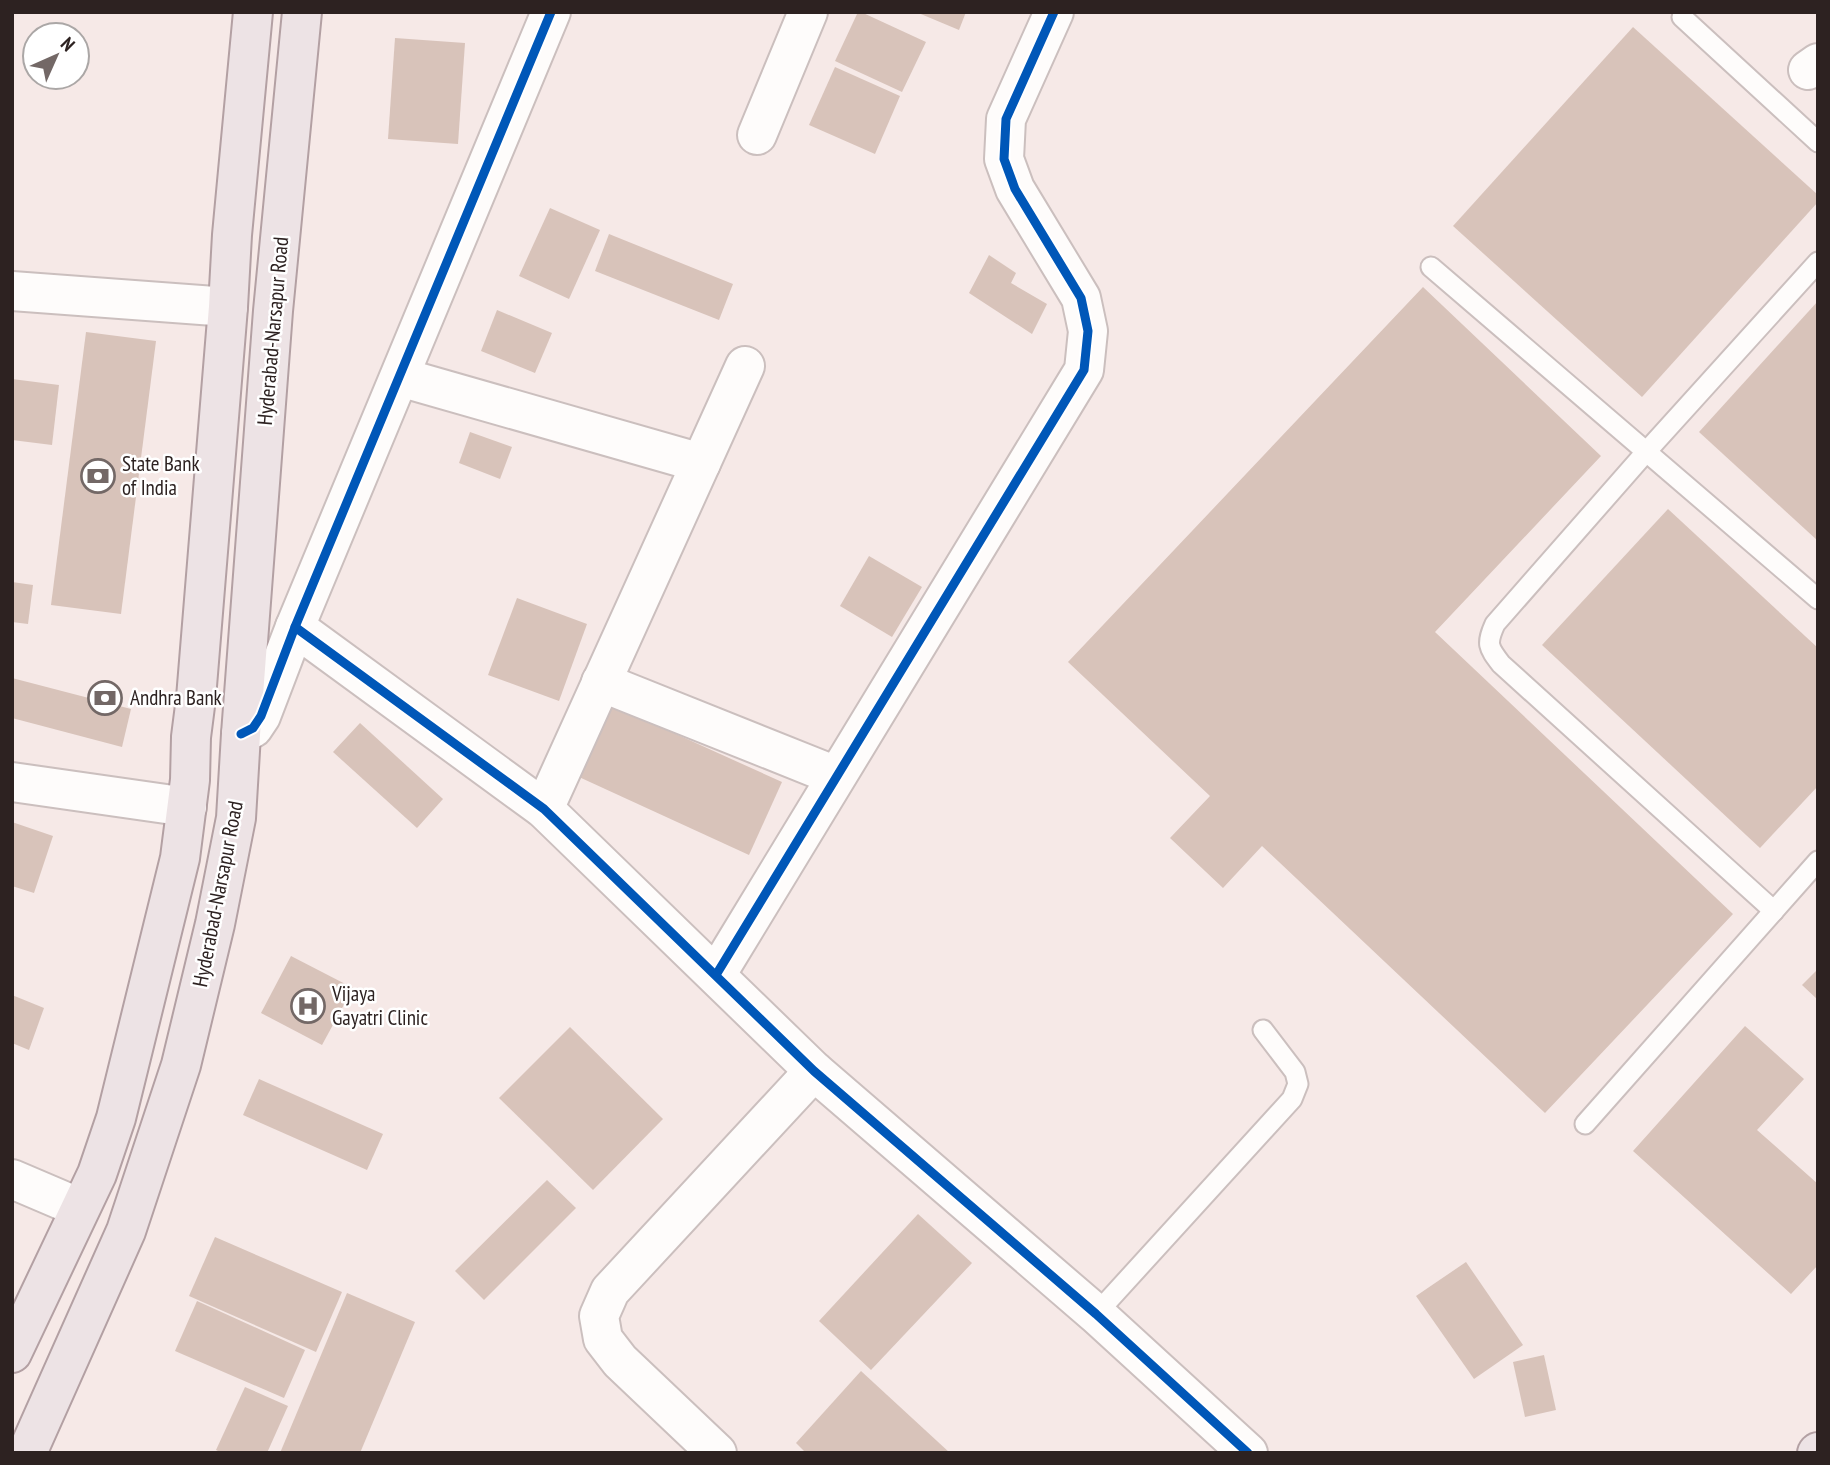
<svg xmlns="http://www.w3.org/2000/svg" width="1830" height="1465" font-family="'PT Sans Narrow',sans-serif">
	<rect width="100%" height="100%" fill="#f6e9e7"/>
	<g fill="#d8c3ba">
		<polygon points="858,12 861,12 926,42 902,92 835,61"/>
		<polygon points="916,12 966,12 959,30"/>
		<polygon points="1633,27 1818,195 1818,202 1642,397 1453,226"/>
		<polygon points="395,38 465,43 458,144 388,139"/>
		<polygon points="835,67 900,96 875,154 809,125"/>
		<polygon points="550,208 600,230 569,299 519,276"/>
		<polygon points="609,234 733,284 719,320 595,271"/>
		<polygon points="989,255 1016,273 1011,283 1047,304 1032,334 969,293"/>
		<polygon points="1423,287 1601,456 1435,632 1733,914 1545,1113 1262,846 1223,888 1170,838 1210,796 1068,662"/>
		<polygon points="1818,301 1818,541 1699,432"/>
		<polygon points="497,310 552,333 535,373 481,351"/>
		<polygon points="86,332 156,341 121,614 51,605"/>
		<polygon points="12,379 59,385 52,445 12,440"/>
		<polygon points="470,432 512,447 500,479 459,463"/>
		<polygon points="1668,509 1818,648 1818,786 1760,848 1542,645"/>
		<polygon points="869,556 922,587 892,637 840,606"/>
		<polygon points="12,582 33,585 28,624 12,622"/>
		<polygon points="517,598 587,624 559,701 488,675"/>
		<polygon points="12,678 131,709 122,747 12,718"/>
		<polygon points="612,705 782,782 749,855 579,777"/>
		<polygon points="360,723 443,799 417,828 333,752"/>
		<polygon points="12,822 53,836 34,893 12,886"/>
		<polygon points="291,956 353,988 322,1045 261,1013"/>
		<polygon points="1818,969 1818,1000 1802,985"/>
		<polygon points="12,995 44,1008 29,1050 12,1043"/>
		<polygon points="1745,1026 1804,1079 1757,1130 1818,1184 1818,1265 1791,1294 1633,1151"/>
		<polygon points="570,1027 663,1119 593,1190 499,1098"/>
		<polygon points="259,1079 383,1134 367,1170 243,1115"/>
		<polygon points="547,1180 576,1208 484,1300 455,1271"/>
		<polygon points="918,1214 972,1263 871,1370 819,1321"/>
		<polygon points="215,1237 342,1292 316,1352 189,1296"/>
		<polygon points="1466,1262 1523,1345 1474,1379 1416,1296"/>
		<polygon points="347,1293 415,1322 360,1453 280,1453"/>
		<polygon points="197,1301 305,1350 284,1398 175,1351"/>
		<polygon points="1544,1355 1556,1410 1525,1417 1513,1362"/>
		<polygon points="861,1371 950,1453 806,1453 796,1443"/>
		<polygon points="245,1387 288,1406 267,1453 222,1453 216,1450"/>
	</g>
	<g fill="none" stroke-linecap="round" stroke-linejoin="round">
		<g stroke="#cbbfbe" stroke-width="23">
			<g id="service">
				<polyline points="1682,17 1818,142"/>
				<polyline points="1431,267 1818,599"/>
				<path d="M 1774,911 L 1501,664 C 1488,647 1486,644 1495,624 L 1646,452 L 1818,262"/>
				<polyline points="1585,1124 1818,861"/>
				<polyline points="1096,1314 1292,1099 1298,1084 1295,1072 1263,1030"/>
			</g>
		</g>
		<g stroke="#cbbfbe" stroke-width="42">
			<g id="minor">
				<polyline points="1808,70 1818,63"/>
				<polyline points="757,135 808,12"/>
				<polyline points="12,291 228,307"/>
				<polyline points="400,377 701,463"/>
				<polyline points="295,627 544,809 814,1071 1096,1314 1248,1453"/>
				<polyline points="601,682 836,776"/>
				<polyline points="12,782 187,807"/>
				<polyline points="544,809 745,366"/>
				<polyline points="716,975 1084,370 1088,331 1081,298 1015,189 1004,159 1006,119 1054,12"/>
				<polyline points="12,1179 80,1208"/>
				<polyline points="717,1453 620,1361 603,1339 599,1316 610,1291 814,1071"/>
			</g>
		</g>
		<g stroke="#cbbfbe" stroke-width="42">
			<polyline id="tertiary" points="241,734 253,728 261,716 295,627 551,12"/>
		</g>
		<g stroke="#b3a0a3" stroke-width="42">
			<g id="primary">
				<polyline points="12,1353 97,1174 116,1118 180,858 190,780 191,737 196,698 228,307 232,235 253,12"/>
				<polyline points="27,1453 126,1231 181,1065 215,924 236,818 241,734 273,311 302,12"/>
				<polyline points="1817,1453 1818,1452"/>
			</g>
		</g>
		<use href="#service" stroke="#fefcfb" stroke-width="19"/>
		<use href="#minor" stroke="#fefcfb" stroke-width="38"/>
		<use href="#tertiary" stroke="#fefcfb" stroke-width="38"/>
		<use href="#primary" stroke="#ede3e5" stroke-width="38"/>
		<g stroke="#fff" stroke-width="13">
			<g id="cycleway">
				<polyline points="295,627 544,809 814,1071 1096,1314 1248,1453"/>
				<polyline points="241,734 253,728 261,716 295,627 551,12"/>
				<polyline points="716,975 1084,370 1088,331 1081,298 1015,189 1004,159 1006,119 1054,12"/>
			</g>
		</g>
		<use href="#cycleway" stroke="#0057b8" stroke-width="9"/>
	</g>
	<defs>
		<g id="bank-ring" transform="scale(1.75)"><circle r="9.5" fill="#fff" stroke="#736866" stroke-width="1.5"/><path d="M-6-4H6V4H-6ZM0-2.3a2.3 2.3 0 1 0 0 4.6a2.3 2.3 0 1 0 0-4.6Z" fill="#736866"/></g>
		<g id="hospital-ring" transform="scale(1.75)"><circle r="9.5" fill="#fff" stroke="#736866" stroke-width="1.5"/><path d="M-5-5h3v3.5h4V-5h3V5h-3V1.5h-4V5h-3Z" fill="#736866"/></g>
	</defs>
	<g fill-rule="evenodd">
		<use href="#bank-ring" x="98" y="476"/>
		<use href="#bank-ring" x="105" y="698"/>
		<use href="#hospital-ring" x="308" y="1006"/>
	</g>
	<g text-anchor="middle" stroke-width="5" stroke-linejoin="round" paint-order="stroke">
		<g font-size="21" fill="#2d2221" stroke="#fff">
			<text transform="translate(273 331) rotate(-85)" y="7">Hyderabad-Narsapur Road</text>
			<text transform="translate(218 894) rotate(-79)" y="7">Hyderabad-Narsapur Road</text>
		</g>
		<g font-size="21" fill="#2d2221" stroke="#fff" text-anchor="start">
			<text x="122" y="471">State Bank<tspan x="122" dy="24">of India</tspan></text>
			<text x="130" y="705">Andhra Bank</text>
			<text x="332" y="1001">Vijaya<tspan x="332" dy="24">Gayatri Clinic</tspan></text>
		</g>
	</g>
	<rect width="1830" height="1465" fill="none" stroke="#2d2221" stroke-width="28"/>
	<g transform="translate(56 56) rotate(45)"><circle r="33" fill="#ffffff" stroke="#aba7a6" stroke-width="2"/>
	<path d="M0-5L12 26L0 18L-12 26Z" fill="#736866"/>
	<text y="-10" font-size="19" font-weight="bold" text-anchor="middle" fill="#2d2221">N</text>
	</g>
</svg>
